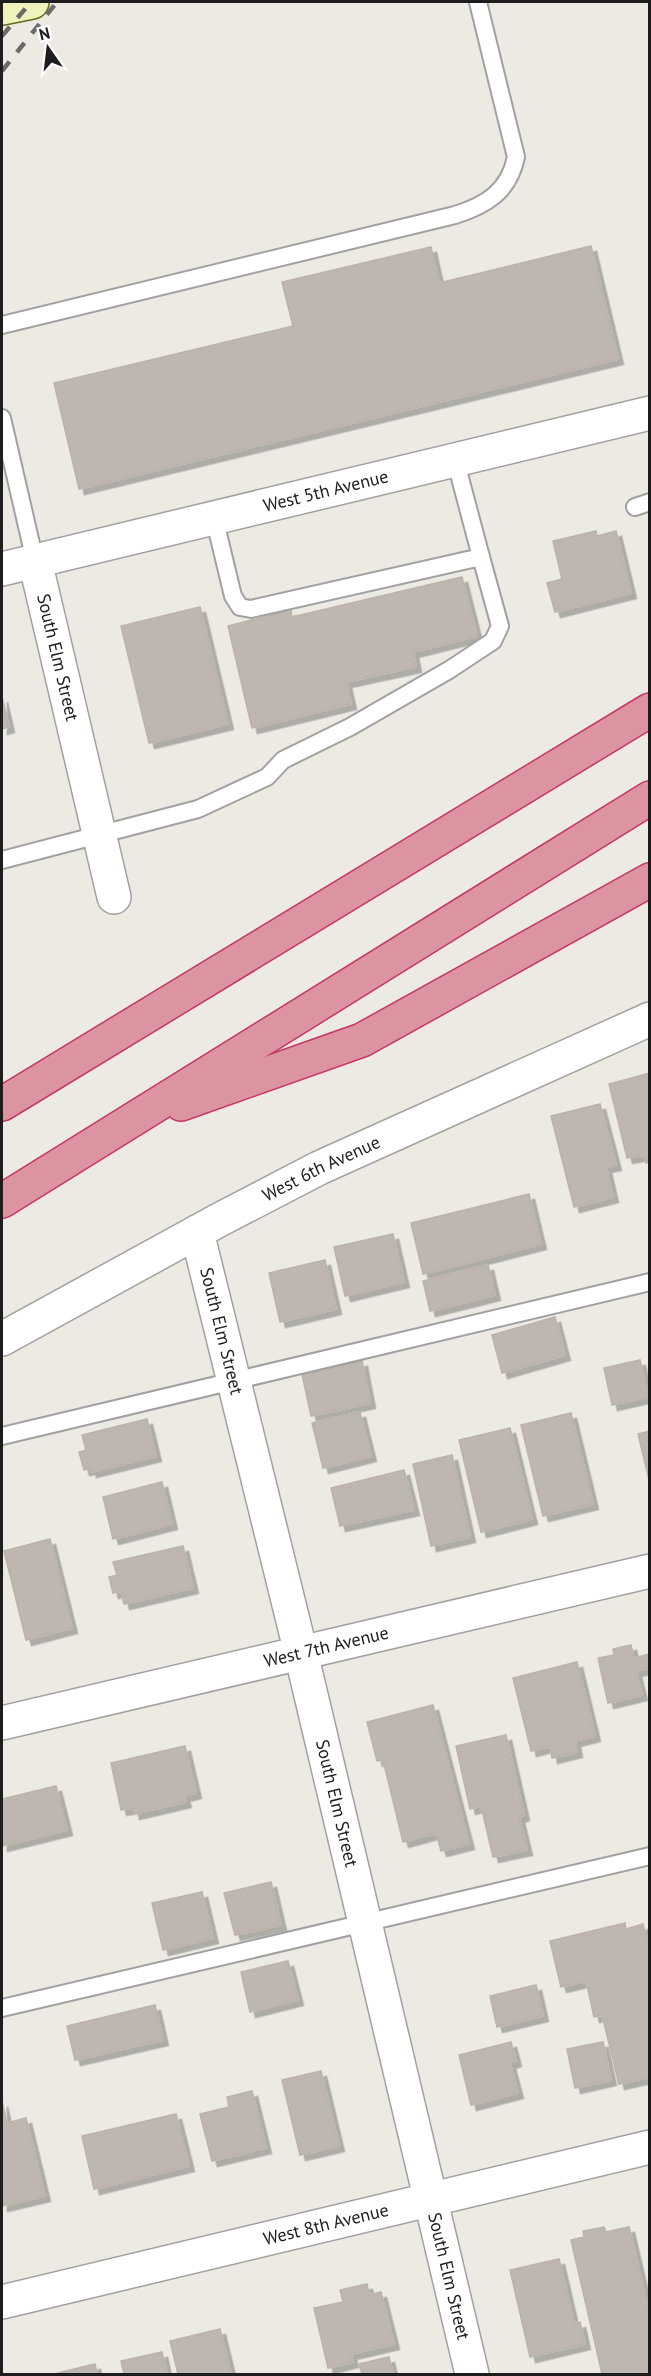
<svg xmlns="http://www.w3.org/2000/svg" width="651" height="2376" font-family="'PT Sans',sans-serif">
	<defs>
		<filter id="shadow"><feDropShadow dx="5.5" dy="5.5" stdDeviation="0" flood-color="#0004"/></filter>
	</defs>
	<rect width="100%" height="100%" fill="#edeae4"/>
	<g fill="#bdb6b1" stroke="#bdb2a8" stroke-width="1.5" filter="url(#shadow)">
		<polygon points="591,246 618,359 79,489 54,383 293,326 282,282 431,247 439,283"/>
		<polygon points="596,531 597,536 616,531 631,593 555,612 547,583 562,579 553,541"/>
		<polygon points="462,577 477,636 413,652 416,667 346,682 351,704 252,728 228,626 291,610 292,617"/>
		<polygon points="200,607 228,724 149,743 121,626"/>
		<polygon points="2,697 9,727 2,729"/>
		<polygon points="650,1073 650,1162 646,1163 644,1155 627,1158 609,1084"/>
		<polygon points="600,1104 616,1165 606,1167 613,1197 574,1207 551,1116"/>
		<polygon points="529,1194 541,1244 423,1274 411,1223"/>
		<polygon points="393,1234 404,1282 345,1296 334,1247"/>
		<polygon points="325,1260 336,1309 280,1322 269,1273"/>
		<polygon points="488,1265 495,1295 430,1311 423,1281"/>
		<polygon points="555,1317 565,1355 502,1373 492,1335"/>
		<polygon points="640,1360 648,1397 612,1405 604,1368"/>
		<polygon points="362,1361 370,1403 311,1416 302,1374"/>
		<polygon points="360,1412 371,1456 323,1468 312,1423"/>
		<polygon points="571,1413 593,1504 543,1516 521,1425"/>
		<polygon points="147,1419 156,1456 91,1472 91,1469 84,1470 79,1452 86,1450 82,1435"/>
		<polygon points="510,1428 532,1519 481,1532 459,1440"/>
		<polygon points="650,1431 650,1484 638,1434"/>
		<polygon points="452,1455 470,1537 431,1546 413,1464"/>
		<polygon points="404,1470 414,1510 340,1526 331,1488"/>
		<polygon points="162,1482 172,1524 113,1539 103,1497"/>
		<polygon points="50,1539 72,1628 26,1640 4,1551"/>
		<polygon points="183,1546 193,1588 124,1604 121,1591 113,1593 109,1577 117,1575 113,1562"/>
		<polygon points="631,1645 634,1658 650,1654 650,1668 636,1671 642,1695 608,1703 598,1658 614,1655 613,1649"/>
		<polygon points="577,1662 595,1736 575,1741 577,1752 552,1758 550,1746 531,1751 513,1678"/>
		<polygon points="433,1705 469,1844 441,1851 436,1833 403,1842 383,1760 377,1761 367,1722"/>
		<polygon points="506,1735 524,1815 519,1817 527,1850 493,1857 481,1806 470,1809 456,1746"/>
		<polygon points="185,1746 196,1793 184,1796 186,1802 134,1814 133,1808 121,1810 111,1763"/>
		<polygon points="56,1786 67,1830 2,1846 2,1799"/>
		<polygon points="271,1882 281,1925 235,1935 224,1893"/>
		<polygon points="202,1892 213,1938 163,1950 152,1903"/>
		<polygon points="625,1923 626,1929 643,1924 650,1953 650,2077 619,2084 602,2015 594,2017 586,1981 561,1987 550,1941"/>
		<polygon points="288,1961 298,2000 250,2012 241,1972"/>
		<polygon points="536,1985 543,2016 497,2027 490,1996"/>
		<polygon points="155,2005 163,2040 75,2060 67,2026"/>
		<polygon points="511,2042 516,2061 510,2063 518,2093 471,2105 459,2055"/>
		<polygon points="603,2042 611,2080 575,2088 567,2049"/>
		<polygon points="321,2071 339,2146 300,2155 282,2080"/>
		<polygon points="252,2091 266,2148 212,2161 200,2114 229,2107 227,2097"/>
		<polygon points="2,2101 7,2123 26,2118 45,2196 2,2206"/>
		<polygon points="176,2114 189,2166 94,2189 82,2136"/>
		<polygon points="604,2227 606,2232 629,2227 650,2317 650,2374 602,2374 571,2240 584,2237 583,2231"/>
		<polygon points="559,2259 574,2324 580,2322 585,2344 530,2357 510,2270"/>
		<polygon points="367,2284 369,2295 381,2292 394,2344 351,2354 353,2362 328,2368 314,2308 343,2302 340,2290"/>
		<polygon points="220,2329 231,2374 178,2374 170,2341"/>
		<polygon points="162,2352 167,2374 124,2374 121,2361"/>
		<polygon points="389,2357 393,2374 362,2374 359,2364"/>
		<polygon points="95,2364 97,2374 59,2374 58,2373"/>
	</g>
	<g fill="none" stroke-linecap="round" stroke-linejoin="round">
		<g stroke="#a1a1a1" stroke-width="20">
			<g id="lane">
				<path d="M 2,325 L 455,215 C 487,205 509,191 516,157 L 478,2"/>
				<polyline points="2,418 35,561"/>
				<polyline points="635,507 650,502"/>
				<polyline points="214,517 233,596 240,607 251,609 481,557 455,459"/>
				<polyline points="2,860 198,809 267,777 283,760 350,727 449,670 493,641 500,626 481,557"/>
				<polyline points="2,1436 650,1282"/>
				<polyline points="2,2008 650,1856"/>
			</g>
		</g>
		<g stroke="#a1a1a1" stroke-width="36">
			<g id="street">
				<path id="s1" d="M 35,561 L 114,897"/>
				<path id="s2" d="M 2,569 L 650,413"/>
				<path id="s3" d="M 197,1232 L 301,1653 L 472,2374"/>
				<path id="s4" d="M 2,1339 L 219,1220 L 319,1168 L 650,1019"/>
				<path id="s5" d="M 2,1723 L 650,1571"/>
				<path id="s6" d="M 2,2302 L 650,2147"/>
			</g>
		</g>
		<g stroke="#5f6910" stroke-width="36">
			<polyline id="secondary" points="2,8 32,2"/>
		</g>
		<g stroke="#c63667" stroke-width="36">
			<g id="highway">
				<polyline points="2,1104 650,710"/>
				<polyline points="181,1104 362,1040 650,880"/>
				<polyline points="2,1201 650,798"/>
			</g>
		</g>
		<use href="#lane" stroke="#fff" stroke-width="16"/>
		<use href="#street" stroke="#fff" stroke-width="33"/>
		<use href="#secondary" stroke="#f0f2bd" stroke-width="33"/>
		<use href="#highway" stroke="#dd94a1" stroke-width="33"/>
		<g stroke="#6b6b6b" stroke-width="4.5" stroke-dasharray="12 12" stroke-linecap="butt">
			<polyline points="2,36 31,2"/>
			<polyline points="2,71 57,2"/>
		</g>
	</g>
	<g text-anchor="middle" stroke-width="4.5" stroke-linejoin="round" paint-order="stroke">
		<g font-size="18" fill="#1d1d1d" stroke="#fff">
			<text dy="6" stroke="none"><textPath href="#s2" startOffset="333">West 5th Avenue</textPath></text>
			<text dy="6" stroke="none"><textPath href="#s1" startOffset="99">South Elm Street</textPath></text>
			<text dy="6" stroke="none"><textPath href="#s4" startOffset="362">West 6th Avenue</textPath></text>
			<text dy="6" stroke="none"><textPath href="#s3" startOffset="102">South Elm Street</textPath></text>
			<text dy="6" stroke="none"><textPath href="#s5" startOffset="333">West 7th Avenue</textPath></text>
			<text dy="6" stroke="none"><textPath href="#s3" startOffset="588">South Elm Street</textPath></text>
			<text dy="6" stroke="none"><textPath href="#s6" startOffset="333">West 8th Avenue</textPath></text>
			<text dy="6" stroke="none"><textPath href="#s3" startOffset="1074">South Elm Street</textPath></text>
		</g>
	</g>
	<rect width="651" height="2376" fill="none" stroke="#1d1d1d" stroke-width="6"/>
	<g transform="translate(48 48) rotate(346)" stroke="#ffffff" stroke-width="4.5" paint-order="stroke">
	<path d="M0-4.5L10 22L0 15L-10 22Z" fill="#1d1d1d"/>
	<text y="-9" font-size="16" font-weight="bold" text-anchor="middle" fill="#1d1d1d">N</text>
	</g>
</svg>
